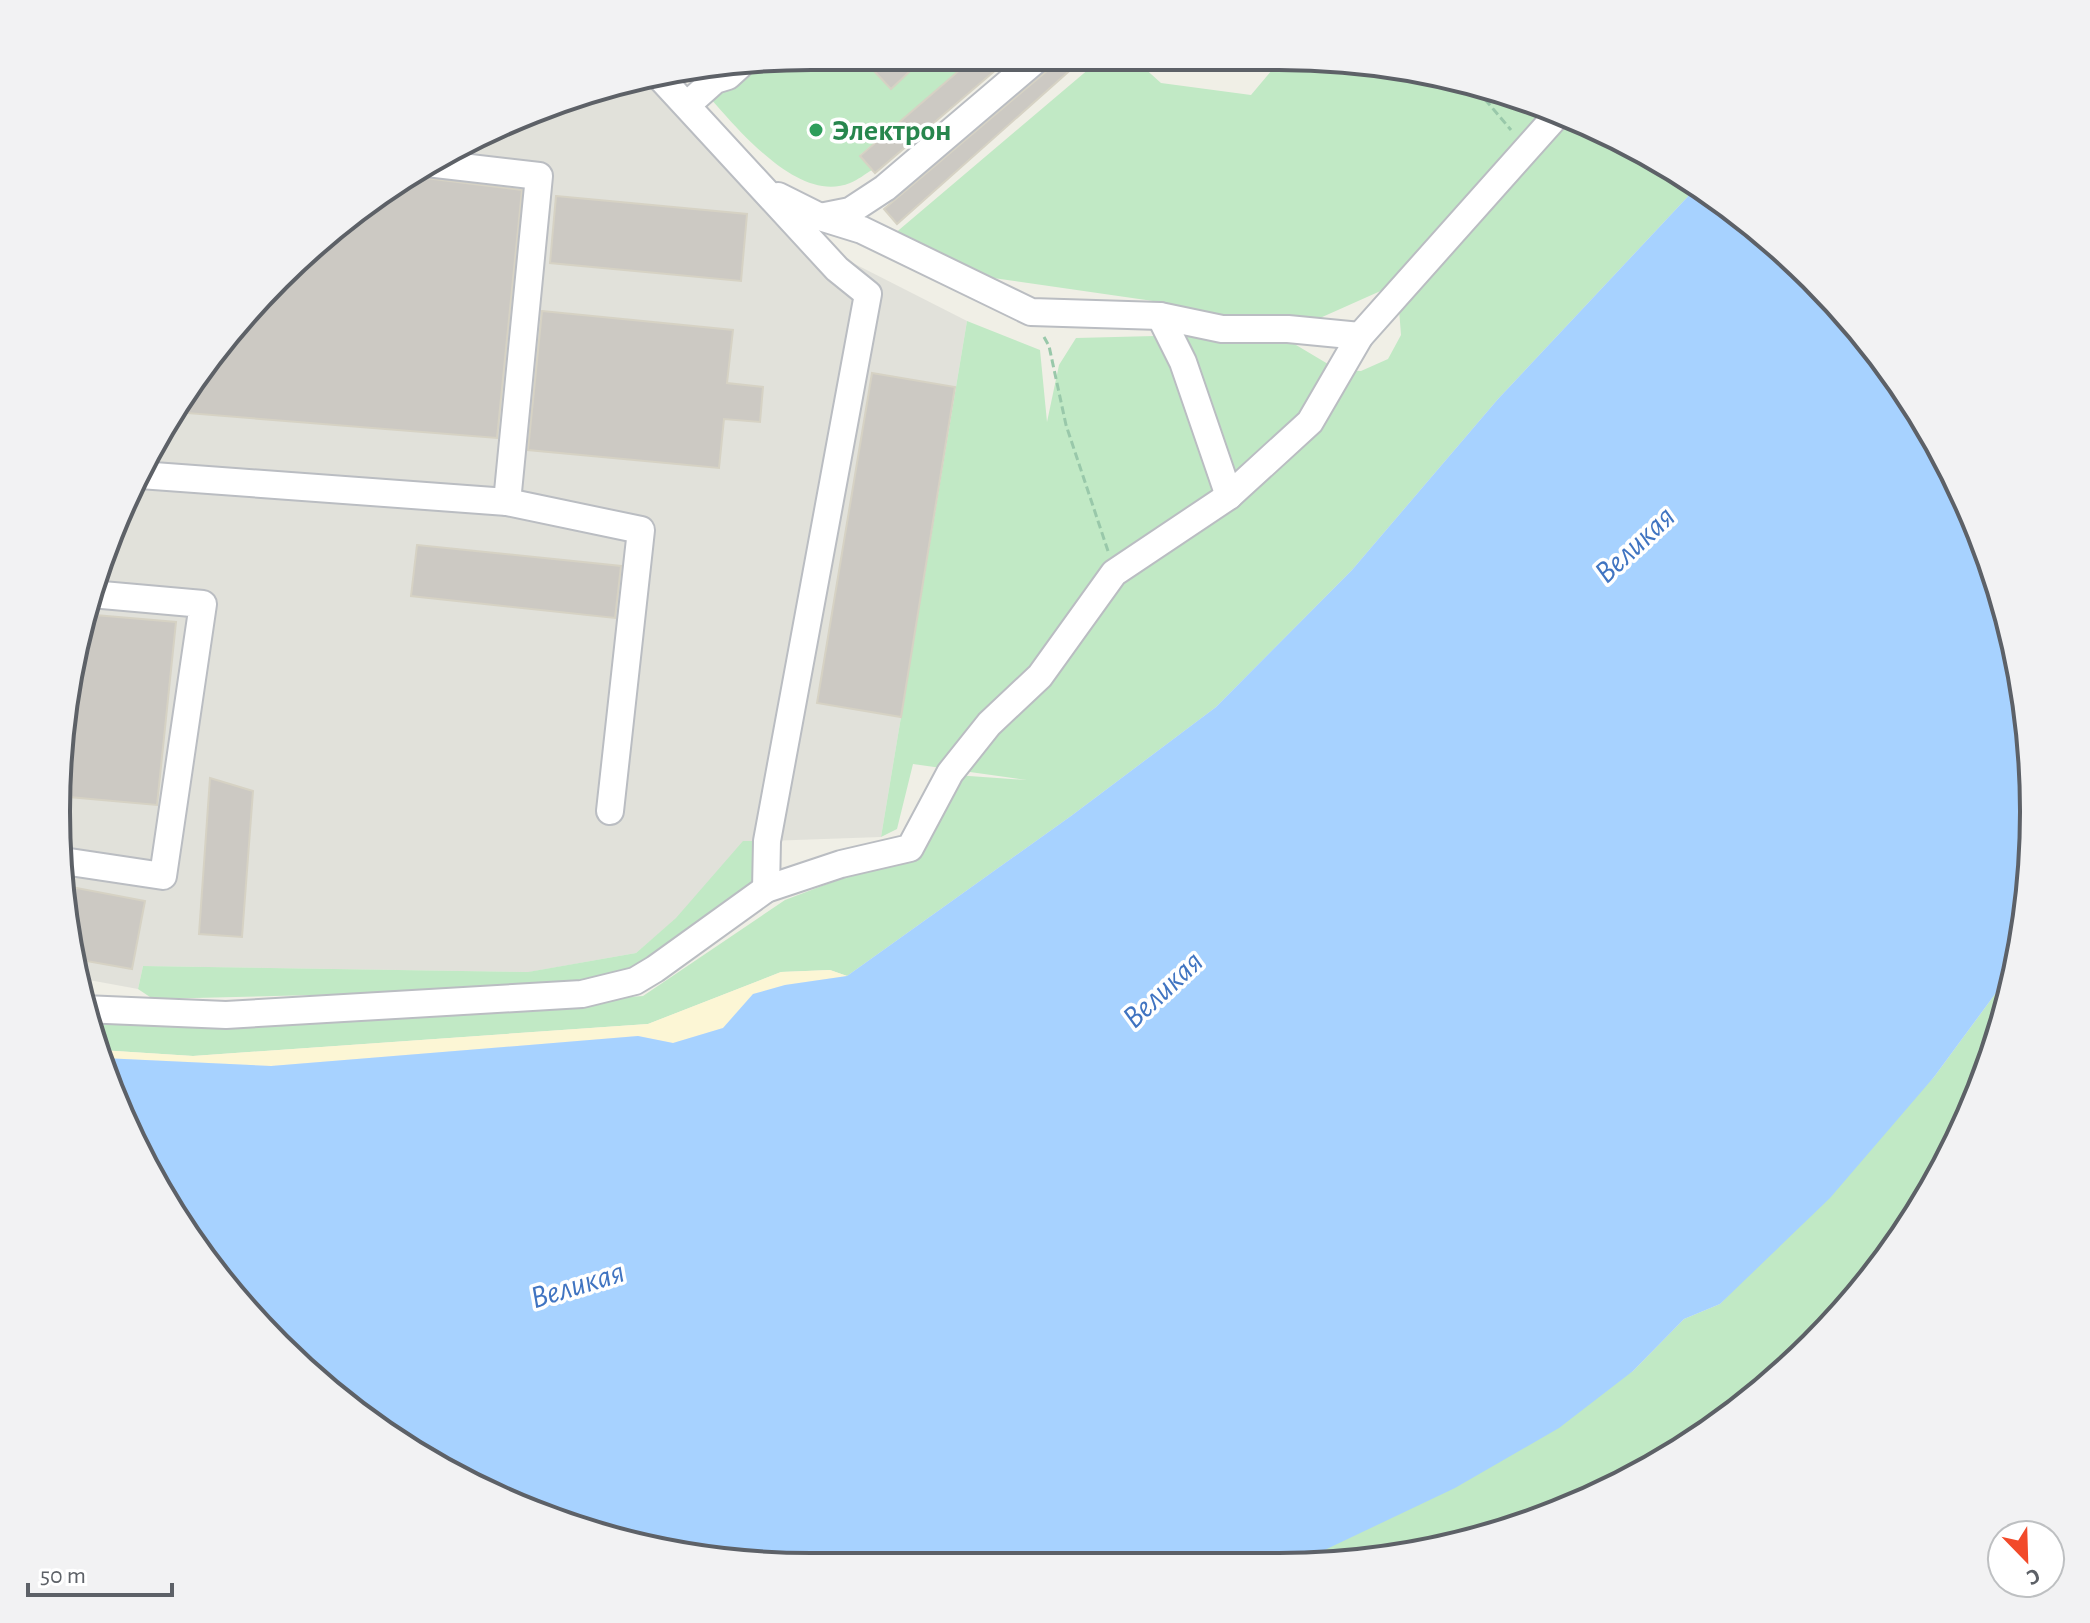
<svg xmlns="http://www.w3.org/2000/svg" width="2090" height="1623" font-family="'Alegreya Sans',sans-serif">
	<rect width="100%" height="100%" fill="#f0efe6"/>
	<polygon fill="#e1e1da" points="643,78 827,276 847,260 967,321 881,837 767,841 636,953 529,972 143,966 138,989 78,978 56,812 82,616 157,434 277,278 433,157 616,82"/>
	<g fill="#c1e9c5">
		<path d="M 812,56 L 976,57 L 860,155 L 872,170 C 865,174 858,180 850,183 C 792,207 723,110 687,72 Z"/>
		<polygon points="1103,57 1132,57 1161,83 1251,95 1283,57 1327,58 1521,96 1695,189 1498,399 1352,570 1216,707 1071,816 847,976 830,970 781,972 648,1024 193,1056 100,1050 88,1022 226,1026 643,996 785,900 914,851 955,775 1027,780 913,764 897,829 881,837 967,321 1040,350 1047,422 1059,365 1076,338 1276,333 1338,370 1361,371 1388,359 1401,335 1399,309 1385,289 1320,318 1210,315 1153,301 979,276 893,235"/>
		<polygon points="743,841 760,841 755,881 638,970 519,990 153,999 138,989 143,966 528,972 636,953 676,918"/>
		<polygon points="2015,967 2008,1007 1956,1145 1878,1271 1777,1379 1657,1466 1521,1527 1328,1565 1293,1565 1353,1535 1633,1371 1684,1319 1720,1304 1934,1077"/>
	</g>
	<polygon fill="#fcf6d5" points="830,970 847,976 785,985 753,994 723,1028 673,1043 638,1036 271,1066 103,1058 100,1050 193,1056 648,1024 781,972"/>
	<polygon fill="#a7d2ff" points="1695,189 1739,212 1847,314 1933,433 1994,568 2027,712 2032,860 2015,967 1934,1077 1830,1198 1720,1304 1684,1319 1633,1371 1559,1428 1455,1488 1293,1565 811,1567 665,1553 523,1510 391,1439 277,1345 157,1190 103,1058 271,1066 638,1036 673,1043 723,1028 753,994 785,985 847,976 1071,816 1216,707 1352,570 1498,399"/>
	<g fill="#ccc9c3" stroke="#d6d2c4" stroke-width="2">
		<polygon points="860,56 926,56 891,89"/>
		<polygon points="976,56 1011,57 875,173 860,156"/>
		<polygon points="1055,57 1085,57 897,224 884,209 1049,69"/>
		<polygon points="409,176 522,190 497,438 174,412 277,278"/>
		<polygon points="556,196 747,214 741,281 550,263"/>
		<polygon points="542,311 733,330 727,383 763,387 760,422 724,419 719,468 528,450"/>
		<polygon points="872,373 955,387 901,717 817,703"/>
		<polygon points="417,545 621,566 615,618 411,596"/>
		<polygon points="83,614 176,622 157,805 58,796"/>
		<polygon points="210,778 253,791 242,937 199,934"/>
		<polygon points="66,886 145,901 132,969 75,959"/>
	</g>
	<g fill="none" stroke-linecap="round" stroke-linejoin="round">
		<g stroke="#babdc2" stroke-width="30">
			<g id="minor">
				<polyline points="659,76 837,269 868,294 767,841 766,889"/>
				<polyline points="687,105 715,80 728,76 739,66"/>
				<polyline points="778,196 820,217 862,230 1031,312 1160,316 1222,329 1288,329 1360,336"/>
				<polyline points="820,217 850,211 885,188 1039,57"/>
				<polyline points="1160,316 1183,362 1229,496"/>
				<polyline points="140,475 507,502 539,176 427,163"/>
				<polyline points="507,502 641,530 610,811"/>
				<polyline points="63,861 163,876 203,604 91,594"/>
				<polyline points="83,1009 226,1015 582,994 635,981 655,969 766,889 841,864 910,848 950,773 989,724 1040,676 1114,573 1229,496 1310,422 1360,336 1557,115"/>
			</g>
		</g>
		<g stroke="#99c8aa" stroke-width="3" stroke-dasharray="8 4" stroke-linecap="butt">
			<polyline points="1482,88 1483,97 1511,130"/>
			<polyline points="1044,337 1049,346 1066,425 1108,551"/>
		</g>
		<use href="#minor" stroke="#fff" stroke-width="26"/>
	</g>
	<circle fill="#2e9e5b" stroke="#fff" stroke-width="3" cx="816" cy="130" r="8"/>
	<g text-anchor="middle" stroke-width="7" stroke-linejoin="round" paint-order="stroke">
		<g font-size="30" font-weight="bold" fill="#27864d" stroke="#fff" text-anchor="start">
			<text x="832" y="140">Электрон</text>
		</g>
		<g font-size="32" font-style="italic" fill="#4074c1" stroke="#fff">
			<text transform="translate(1634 544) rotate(-43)" y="11">Великая</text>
			<text transform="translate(1162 989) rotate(-43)" y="11">Великая</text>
			<text transform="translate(577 1284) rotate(-17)" y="11">Великая</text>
		</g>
	</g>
	<path d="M0 0H2090V1623H0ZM811 70H1279A741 741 0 0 1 2020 811V812A741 741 0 0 1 1279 1553H811A741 741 0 0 1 70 812V811A741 741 0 0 1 811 70Z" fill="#f2f2f3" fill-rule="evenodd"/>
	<path fill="none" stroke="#5d6167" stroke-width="4" d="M811 70H1279A741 741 0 0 1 2020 811V812A741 741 0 0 1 1279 1553H811A741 741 0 0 1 70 812V811A741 741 0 0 1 811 70Z"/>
	<g transform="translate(2026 1559) rotate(157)"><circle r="38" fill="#ffffff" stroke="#bec0c2" stroke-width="2"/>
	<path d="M0-6L14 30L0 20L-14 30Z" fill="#f24a2a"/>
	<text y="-12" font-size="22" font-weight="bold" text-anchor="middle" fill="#5d6167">С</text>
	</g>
	<path d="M28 1583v12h144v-12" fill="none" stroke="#5d6167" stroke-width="4"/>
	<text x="40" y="1583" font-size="24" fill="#5d6167" stroke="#ffffff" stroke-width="6" paint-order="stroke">50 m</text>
</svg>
